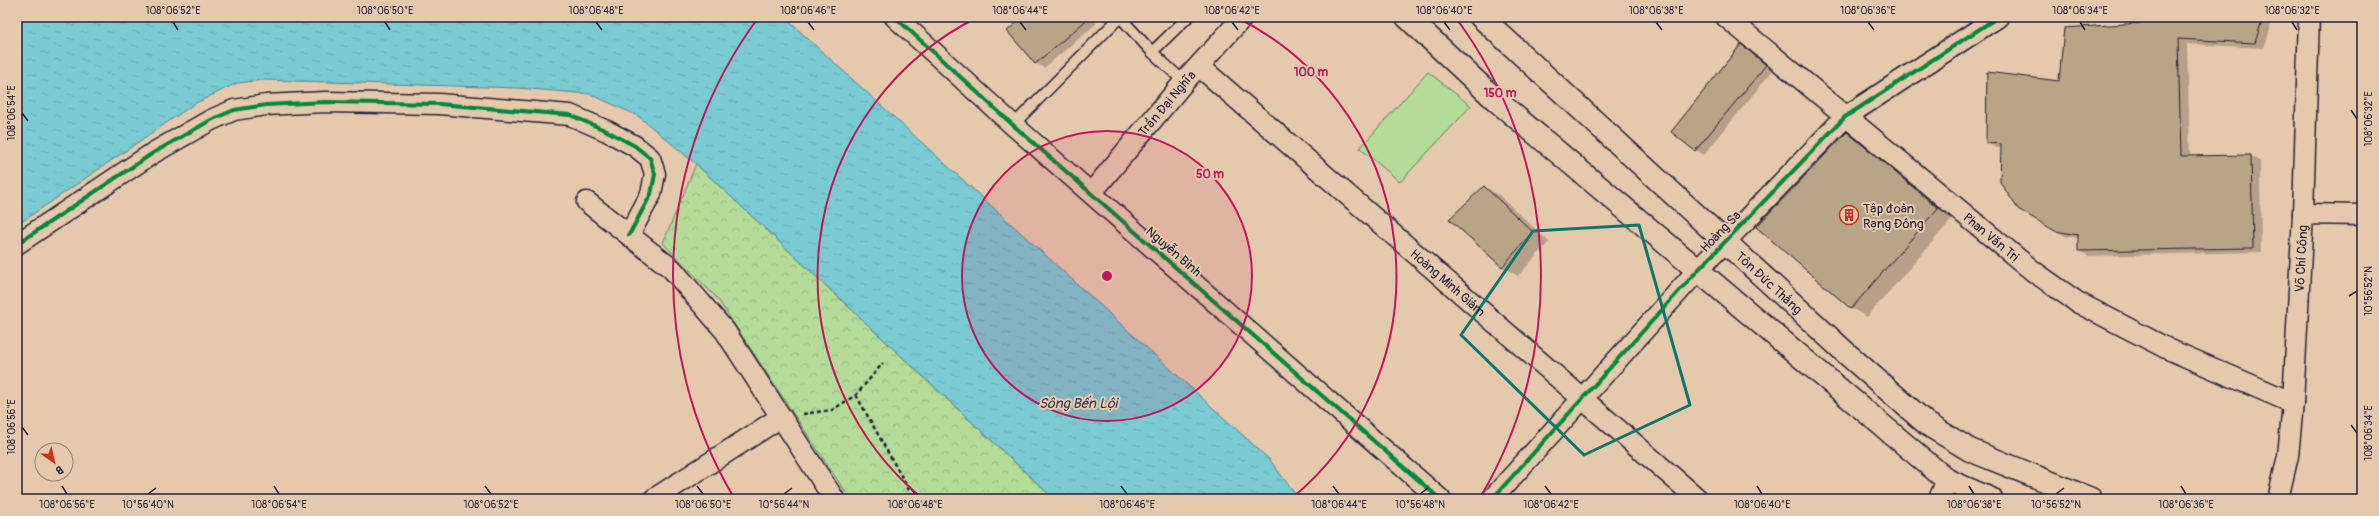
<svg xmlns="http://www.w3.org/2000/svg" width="2379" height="516" font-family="Pangolin,sans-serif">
	<defs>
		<pattern id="park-crowns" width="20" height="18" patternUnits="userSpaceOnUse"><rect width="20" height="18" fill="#b4db97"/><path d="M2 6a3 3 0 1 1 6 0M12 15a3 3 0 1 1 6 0" fill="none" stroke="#9abc83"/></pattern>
		<pattern id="water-ripples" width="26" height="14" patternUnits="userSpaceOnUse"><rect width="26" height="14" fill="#79cad1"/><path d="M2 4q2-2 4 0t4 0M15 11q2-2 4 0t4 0" fill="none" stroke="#68adb4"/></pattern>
	</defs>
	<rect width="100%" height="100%" fill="#e5c9ac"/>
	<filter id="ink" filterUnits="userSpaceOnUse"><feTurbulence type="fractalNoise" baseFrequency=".025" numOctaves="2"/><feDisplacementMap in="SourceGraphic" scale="8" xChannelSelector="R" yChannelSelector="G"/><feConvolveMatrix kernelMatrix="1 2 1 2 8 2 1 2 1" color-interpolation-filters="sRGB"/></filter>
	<g filter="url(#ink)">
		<polygon fill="url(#park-crowns)" stroke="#6b7e69" points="696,164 1054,499 850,499 717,298 663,243"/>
		<polygon fill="#b4db97" stroke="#6b7e69" points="1428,72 1471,106 1400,182 1360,148"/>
		<polygon fill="url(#water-ripples)" stroke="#568795" points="17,17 784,17 1269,459 1299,499 1054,499 696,164 638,116 590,94 517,88 264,80 237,83 194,104 17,225"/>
		<g fill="#0003">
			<polygon points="1018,17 1092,17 1097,23 1044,68 1036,63"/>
			<polygon points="2141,17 2270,17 2270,30 2264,48 2187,44 2190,157 2251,156 2260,161 2261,252 2088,256 2079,251 2079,238 2065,236 2019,209 2002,148 1996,148 1987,143 2060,82 2141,24"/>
			<polygon points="1741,46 1773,70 1704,155 1696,150"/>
			<polygon points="1847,133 1863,142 1954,217 1867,317 1851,308"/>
			<polygon points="1484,187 1500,196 1549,242 1518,276 1502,267"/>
		</g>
		<g fill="#b8a486" stroke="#22223b">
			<polygon points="1023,17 1090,17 1035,64 1007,31"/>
			<polygon points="2140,17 2263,17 2255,43 2178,39 2181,156 2251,155 2253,248 2078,251 2078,235 2055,231 2018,209 2000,182 2001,144 1986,143 1987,72 2059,81 2064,28 2140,23"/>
			<polygon points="1741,44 1766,65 1695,151 1671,132"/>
			<polygon points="1847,132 1938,208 1851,309 1756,227"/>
			<polygon points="1484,186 1533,232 1502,267 1449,219"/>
		</g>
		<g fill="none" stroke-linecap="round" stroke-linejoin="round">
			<g stroke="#22223b" stroke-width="13">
				<g id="service">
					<polyline points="1152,52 1188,17"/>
					<polyline points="1013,125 1120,17 1152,52 1184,82"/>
				</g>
			</g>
			<g stroke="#22223b" stroke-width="23">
				<g id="minor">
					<polyline points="895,17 1013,125 1440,499"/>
					<path id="s1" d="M 1726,17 L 2033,271 L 2077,302 L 2168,349 L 2293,403"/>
					<path id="s2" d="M 1199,66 L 1698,499"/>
					<path id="s3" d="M 1092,192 L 1184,82 L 1243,17"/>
					<polyline points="587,202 672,269 725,331 781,417"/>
					<polyline points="2303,214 2362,215"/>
					<polyline points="17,244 153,153 211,120 234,110 266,105 325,102 439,104 570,115 607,131 635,146 650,158 655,174 651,194 629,235"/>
					<polyline points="654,499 781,417 834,499"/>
					<polyline points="1492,499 1697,271 1845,117 1998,17"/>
					<polyline points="1939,499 1947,480"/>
					<path id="s4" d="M 2278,499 L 2288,456 L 2293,403 L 2303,214 L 2309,17"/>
				</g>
			</g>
			<g stroke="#22223b" stroke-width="25">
				<g id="secondary">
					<polyline points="1407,17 1497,101 1947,480 1991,499"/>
					<path id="s5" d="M 1481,17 L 1846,353 L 1927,424 L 1970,450 L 2091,499"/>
				</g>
			</g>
			<g stroke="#22223b" stroke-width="2.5" stroke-dasharray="4 3" stroke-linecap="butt">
				<polyline points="856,395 914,499"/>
				<polyline points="803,414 832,410 856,395 883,363"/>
			</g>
			<use href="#service" stroke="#e5c9ac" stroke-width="10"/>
			<use href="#minor" stroke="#e5c9ac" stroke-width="20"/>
			<use href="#secondary" stroke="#e5c9ac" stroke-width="22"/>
			<g stroke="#e5c9ac" stroke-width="6">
				<g id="cycleway">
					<polyline points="895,17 1013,125 1440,499"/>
					<polyline points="17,244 153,153 211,120 234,110 266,105 325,102 439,104 570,115 607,131 635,146 650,158 655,174 651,194 629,235"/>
					<polyline points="1492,499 1697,271 1845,117 1998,17"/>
				</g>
			</g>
			<use href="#cycleway" stroke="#00873e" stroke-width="4"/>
		</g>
	</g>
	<path fill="none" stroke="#0f766e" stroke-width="3" stroke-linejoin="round" d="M 1639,225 L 1690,405 L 1584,455 L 1461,335 L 1533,231 Z"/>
	<path fill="none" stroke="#22223b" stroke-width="1.5" d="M 173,22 L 178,30M 385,22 L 390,30M 596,22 L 602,30M 808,22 L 814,30M 1020,22 L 1026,30M 1232,22 L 1238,30M 1444,22 L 1450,30M 1656,22 L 1662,30M 1868,22 L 1874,30M 2080,22 L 2085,30M 2292,22 L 2297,30M 2351,110 L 2357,119M 22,113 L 28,121M 2349,296 L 2357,291M 2351,425 L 2357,433M 22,427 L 28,435M 62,486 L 67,494M 274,486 L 279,494M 485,486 L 491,494M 697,486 L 703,494M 909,486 L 915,494M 1121,486 L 1127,494M 1333,486 L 1339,494M 1545,486 L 1551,494M 1757,486 L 1762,494M 1969,486 L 1974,494M 2181,486 L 2186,494M 148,494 L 156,488M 784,494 L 792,488M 1420,494 L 1428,488M 2056,494 L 2064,488"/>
	<circle cx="1107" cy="276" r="145" fill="#c2185b" fill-opacity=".12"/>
	<g fill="none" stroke="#c2185b" stroke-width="2">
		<circle cx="1107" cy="276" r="145"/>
		<path d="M923 499A289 289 0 0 1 978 17M1236 17A289 289 0 0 1 1291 499"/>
		<path d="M733 496A434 434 0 0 1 758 18M1456 18A434 434 0 0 1 1481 496"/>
	</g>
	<defs>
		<g id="building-ring" transform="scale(1)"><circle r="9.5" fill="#e5c9ac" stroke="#c8321e" stroke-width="1.5"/><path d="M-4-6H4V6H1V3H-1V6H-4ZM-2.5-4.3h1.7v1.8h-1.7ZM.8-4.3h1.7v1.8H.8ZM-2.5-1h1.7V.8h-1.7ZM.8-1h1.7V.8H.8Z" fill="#c8321e"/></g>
	</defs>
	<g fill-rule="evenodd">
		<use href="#building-ring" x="1849" y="215"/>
	</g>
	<g text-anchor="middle" stroke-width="4" stroke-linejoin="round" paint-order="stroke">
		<g font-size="13" fill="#22223b" stroke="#e5c9ac">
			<text dy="5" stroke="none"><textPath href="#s3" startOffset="116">Trần Đại Nghĩa</textPath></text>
			<text transform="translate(1720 231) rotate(-46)" y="5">Hoàng Sa</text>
			<text dy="5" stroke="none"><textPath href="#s1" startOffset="345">Phan Văn Trị</textPath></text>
			<text transform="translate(1174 251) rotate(41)" y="5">Nguyễn Bình</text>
			<text dy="5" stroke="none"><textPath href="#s4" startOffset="242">Võ Chí Công</textPath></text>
			<text dy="5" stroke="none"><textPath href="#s5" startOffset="392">Tôn Đức Thắng</textPath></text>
			<text dy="5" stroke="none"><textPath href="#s2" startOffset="330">Hoàng Minh Giám</textPath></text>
		</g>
		<g font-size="13" fill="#22223b" stroke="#e5c9ac" text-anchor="start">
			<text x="1863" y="213">Tập đoàn<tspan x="1863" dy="15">Rạng Đông</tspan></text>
		</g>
		<g font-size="14" font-style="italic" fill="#2f3b52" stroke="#e5c9ac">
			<text x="1078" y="408">Sông Bến Lội</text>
		</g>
	</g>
	<circle cx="1107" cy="276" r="6" fill="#c2185b" stroke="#e5c9ac" stroke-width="2"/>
	<g font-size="12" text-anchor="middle" font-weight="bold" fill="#c2185b" stroke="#e5c9ac" stroke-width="4" stroke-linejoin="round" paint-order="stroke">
		<text x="1311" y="76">100 m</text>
		<text x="1500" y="97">150 m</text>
		<text x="1210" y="178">50 m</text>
	</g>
	<rect width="2379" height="516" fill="none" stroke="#e5c9ac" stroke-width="44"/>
	<g transform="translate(54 462) rotate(146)"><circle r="19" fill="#e5c9ac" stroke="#97867f"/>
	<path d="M0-3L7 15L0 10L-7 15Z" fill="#c8321e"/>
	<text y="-6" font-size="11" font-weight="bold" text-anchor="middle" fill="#22223b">B</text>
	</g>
	<rect x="22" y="22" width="2335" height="472" fill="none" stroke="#22223b" stroke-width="1.5"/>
	<g font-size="10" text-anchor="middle" fill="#22223b">
		<text x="173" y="14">108°06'52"E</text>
		<text x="385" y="14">108°06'50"E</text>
		<text x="596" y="14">108°06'48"E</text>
		<text x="808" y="14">108°06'46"E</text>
		<text x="1020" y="14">108°06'44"E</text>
		<text x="1232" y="14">108°06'42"E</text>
		<text x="1444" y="14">108°06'40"E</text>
		<text x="1656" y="14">108°06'38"E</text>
		<text x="1868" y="14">108°06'36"E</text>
		<text x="2080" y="14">108°06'34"E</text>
		<text x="2292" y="14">108°06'32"E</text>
		<text transform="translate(11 113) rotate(-90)" y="4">108°06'54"E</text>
		<text transform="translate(2368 119) rotate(-90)" y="4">108°06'32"E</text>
		<text transform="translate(2368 291) rotate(-90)" y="4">10°56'52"N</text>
		<text transform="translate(11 427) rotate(-90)" y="4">108°06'56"E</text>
		<text transform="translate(2368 433) rotate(-90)" y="4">108°06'34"E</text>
		<text x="67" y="508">108°06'56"E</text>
		<text x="148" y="508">10°56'40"N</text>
		<text x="279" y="508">108°06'54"E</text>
		<text x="491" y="508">108°06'52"E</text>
		<text x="703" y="508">108°06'50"E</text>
		<text x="784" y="508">10°56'44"N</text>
		<text x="915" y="508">108°06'48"E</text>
		<text x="1127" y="508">108°06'46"E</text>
		<text x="1339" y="508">108°06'44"E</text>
		<text x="1420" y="508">10°56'48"N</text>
		<text x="1551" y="508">108°06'42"E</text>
		<text x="1762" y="508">108°06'40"E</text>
		<text x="1974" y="508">108°06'38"E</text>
		<text x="2056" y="508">10°56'52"N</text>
		<text x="2186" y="508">108°06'36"E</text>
	</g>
</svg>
